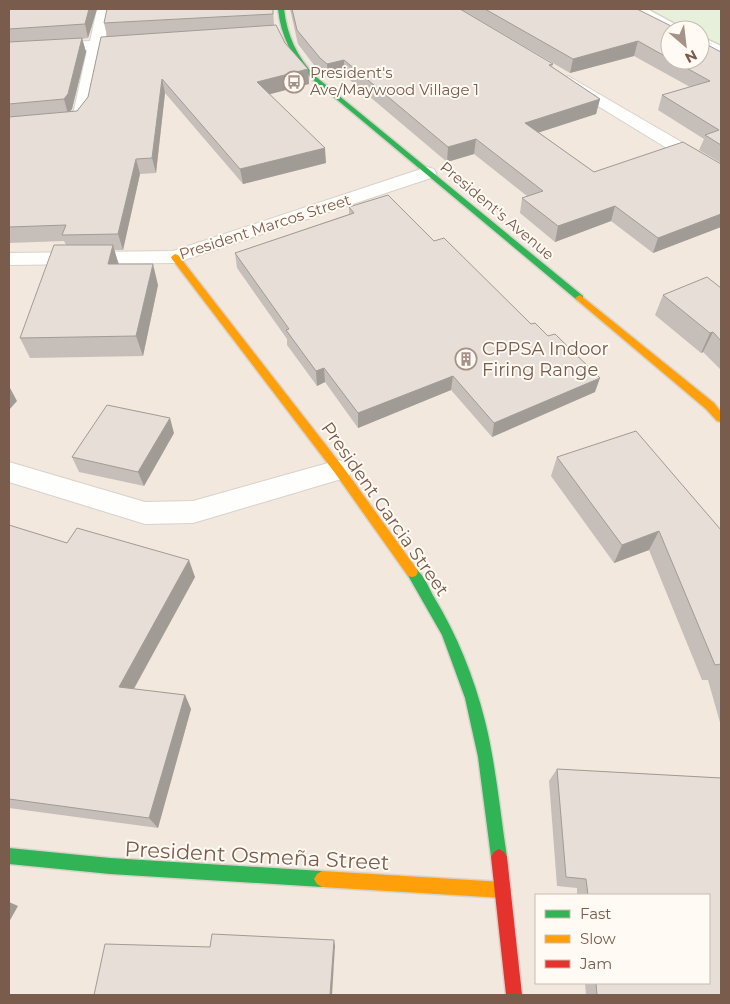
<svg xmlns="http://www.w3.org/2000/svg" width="730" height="1004" font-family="Montserrat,sans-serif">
	<rect width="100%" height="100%" fill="#f9f5f0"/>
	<path fill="#f2e8de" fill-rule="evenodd" d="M 9,9 L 561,9 L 721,93 L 721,995 L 9,995 ZM 536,895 L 709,895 L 709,983 L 536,983 Z"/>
	<path fill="#e7f0db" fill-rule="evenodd" d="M 561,9 L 721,9 L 721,93 ZM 670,30 L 700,30 L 700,60 L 670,60 Z"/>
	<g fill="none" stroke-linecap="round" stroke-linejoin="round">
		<g stroke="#d7d1cb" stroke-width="3">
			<g id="lane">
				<polygon points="632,9 647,9 686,30 671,30"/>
				<polygon points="700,36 721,46 721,55 700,45"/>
			</g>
		</g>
		<g stroke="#d7d1cb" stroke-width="2">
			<g id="street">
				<polygon points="97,9 111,9 105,40 137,38 145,43 142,46 103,49 90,111 80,125 9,131 9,121 69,116 74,110 87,50 9,55 9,45 90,41"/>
				<polygon points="568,76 721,165 721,179 714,177 562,84 560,81"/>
				<polygon points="427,167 434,169 436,173 434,177 175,263 9,265 9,253 173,251"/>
				<polygon points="339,460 348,463 352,470 348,477 193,523 145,524 9,482 9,462 145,502 193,501"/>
			</g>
		</g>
		<g stroke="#d9d2cb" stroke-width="3">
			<g id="fast">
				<path d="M 278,9 L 284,9 C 287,36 297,56 315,76 L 583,296 L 583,300 L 577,300 L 311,78 C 292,57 281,37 278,9 Z"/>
				<path d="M 412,567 C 422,570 429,588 434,597 C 457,635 474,677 485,721 C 496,765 500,812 507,857 L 504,862 L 499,865 L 494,862 L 491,857 L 478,757 L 465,698 L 442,635 L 406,572 L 408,568 Z"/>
				<polygon points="9,848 110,858 322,871 327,874 330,879 327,884 322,887 110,874 9,864"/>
			</g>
		</g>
		<g stroke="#d9d2cb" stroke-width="3">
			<g id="slow">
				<polygon points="175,254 178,255 343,467 416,568 418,572 416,576 412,577 408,576 335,473 172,259 171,257"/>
				<polygon points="580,295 714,403 721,412 721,422 717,421 706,409 577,300 575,298"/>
				<polygon points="322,871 503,882 508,885 511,890 508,895 503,898 322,887 317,884 314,879 317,874"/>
			</g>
		</g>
		<g stroke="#d9d2cb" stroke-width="3">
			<polygon id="jam" points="499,849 504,852 507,857 522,995 506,995 491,857 494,852"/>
		</g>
		<use href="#lane" fill="#fefefd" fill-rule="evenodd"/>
		<use href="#street" fill="#fefefd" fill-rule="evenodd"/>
		<use href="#fast" fill="#30b455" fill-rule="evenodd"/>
		<use href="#slow" fill="#ff9f0a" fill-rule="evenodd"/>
		<use href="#jam" fill="#e5322d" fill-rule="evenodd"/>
	</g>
	<g fill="#c6bfb9">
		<polygon points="9,9 97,9 88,38 82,39 86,52 72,109 70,112 77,111 88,97 107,36 104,23 273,9 274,25 285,43 308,69 309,84 270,94 326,163 243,184 165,93 156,173 140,174 123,250 114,250 119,264 158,285 143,356 30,358 20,338 66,245 64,241 9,243"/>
		<polygon points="290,9 460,9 553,64 552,67 600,99 596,114 538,132 594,172 719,163 721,164 721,227 653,253 611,221 555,242 520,213 522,198 527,196 474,154 447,162 344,75 328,79 320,73 298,44"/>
		<polygon points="460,9 637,9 670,30 670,60 700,60 721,52 721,163 699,150 704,139 658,110 662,95 690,87 634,56 570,73"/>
		<polygon points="349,207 434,241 595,392 492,437 451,390 358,428 325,382 317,386 287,345 287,339 237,268 235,253 349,214"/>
		<polygon points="721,288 721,370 703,352 701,353 655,315 663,295"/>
		<polygon points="174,433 144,486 79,472 72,457"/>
		<polygon points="557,457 721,530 721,726 708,680 702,680 649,550 614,563 551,476"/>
		<polygon points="9,525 67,543 195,577 134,689 185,695 191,709 158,828 9,808"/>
		<polygon points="557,769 721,778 721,995 586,995 585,983 709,983 709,895 577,895 577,888 557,886 549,781"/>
	</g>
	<g fill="#a19b96">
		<polygon points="89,9 97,9 88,38 85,24"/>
		<polygon points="82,38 86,52 72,109 68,114 64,99"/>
		<polygon points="638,41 634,56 570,73 573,59"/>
		<polygon points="344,60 344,75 328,79 327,64"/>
		<polygon points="308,69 309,84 259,97 257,82"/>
		<polygon points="162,79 165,93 156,173 152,158"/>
		<polygon points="600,99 596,114 522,138 525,123"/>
		<polygon points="476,139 474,154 447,162 448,147"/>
		<polygon points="325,148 326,163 243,184 240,169"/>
		<polygon points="136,159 140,174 123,250 118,234"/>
		<polygon points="615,206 611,221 555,242 558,226"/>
		<polygon points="721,214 721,227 653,253 658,238"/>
		<polygon points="113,245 119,266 108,264"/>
		<polygon points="153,264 158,285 143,356 136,336"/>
		<polygon points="713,332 703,352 701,353 710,333"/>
		<polygon points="324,368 325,382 317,386 316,371"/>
		<polygon points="453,376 451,390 358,428 358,413"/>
		<polygon points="600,378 595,392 492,437 494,423"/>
		<polygon points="9,386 17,401 9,410"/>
		<polygon points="170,418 174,433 144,486 138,472"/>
		<polygon points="659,531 649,550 614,563 622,545"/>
		<polygon points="189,560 195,577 127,701 119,687"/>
		<polygon points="185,695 191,709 158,828 149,818"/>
		<polygon points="9,902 18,906 9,922"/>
		<polygon points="334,940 335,946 332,995 330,995"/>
	</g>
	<g fill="#e6ded7" stroke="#a19b96">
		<polygon points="9,9 89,9 85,24 9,29"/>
		<polygon points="107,9 273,9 273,14 104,23"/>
		<polygon points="292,9 460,9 553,64 549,65 600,99 525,123 594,172 683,142 721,164 721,214 658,238 615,206 558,226 522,198 543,191 476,139 448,147 344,60 327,64 320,58 297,30"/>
		<polygon points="485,9 637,9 679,30 670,30 670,59 638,41 573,59"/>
		<polygon points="276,25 285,43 308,69 257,82 325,148 240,169 162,79 152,158 136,159 118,234 62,235 66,225 9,227 9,117 77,111 88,97 101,37"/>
		<polygon points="82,38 68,94 64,99 9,104 9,42"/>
		<polygon points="700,41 721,52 721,145 705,135 719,130 662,95 710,81 672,60 700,60"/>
		<polygon points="388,195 434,241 444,238 531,324 535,323 548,336 555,334 600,378 494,423 453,376 358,413 324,368 316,371 286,330 289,329 235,253 354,213 349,207"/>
		<polygon points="54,245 113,245 108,264 153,264 136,336 20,338"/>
		<polygon points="707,277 721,288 721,341 713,332 710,333 663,295"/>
		<polygon points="107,405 170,418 138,472 72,457"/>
		<polygon points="636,431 721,530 721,664 715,665 659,531 622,545 557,457"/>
		<polygon points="9,525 67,543 77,528 189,560 119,687 185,695 149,818 9,799"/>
		<polygon points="557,769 721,778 721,995 597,995 596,983 709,983 709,895 588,895 586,879 566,877"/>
		<polygon points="212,934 334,940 330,995 94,995 105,944 210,947"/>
	</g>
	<defs>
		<g id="bus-ring" transform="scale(1.125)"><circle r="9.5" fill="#fffaf3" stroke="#a69286" stroke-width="1.5"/><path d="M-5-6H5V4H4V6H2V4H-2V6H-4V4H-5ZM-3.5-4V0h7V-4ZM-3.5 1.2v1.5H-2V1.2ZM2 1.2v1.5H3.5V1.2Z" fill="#a69286"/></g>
		<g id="building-ring" transform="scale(1.125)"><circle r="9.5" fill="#fffaf3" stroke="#a69286" stroke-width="1.5"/><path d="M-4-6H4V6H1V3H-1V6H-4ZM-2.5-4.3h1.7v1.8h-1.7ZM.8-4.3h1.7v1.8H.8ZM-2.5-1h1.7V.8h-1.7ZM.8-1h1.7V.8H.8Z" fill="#a69286"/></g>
	</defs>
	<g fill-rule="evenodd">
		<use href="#bus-ring" x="294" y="82"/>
		<use href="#building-ring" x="466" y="359"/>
	</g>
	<g text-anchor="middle" stroke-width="4" stroke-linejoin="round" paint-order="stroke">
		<g font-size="15" fill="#7a5c4d" stroke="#fffaf3" text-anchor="start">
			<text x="310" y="78">President's<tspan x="310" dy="17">Ave/Maywood Village 1</tspan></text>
		</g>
		<g font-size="15" fill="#7a5c4d" stroke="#fffaf3">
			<text transform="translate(497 211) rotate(40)" y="5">President's Avenue</text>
			<text transform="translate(265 227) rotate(-18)" y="5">President Marcos Street</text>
		</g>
		<g font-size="18" fill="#7a5c4d" stroke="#fffaf3" text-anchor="start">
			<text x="482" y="355">CPPSA Indoor<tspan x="482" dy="21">Firing Range</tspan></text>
		</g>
		<g font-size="18" fill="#7a5c4d" stroke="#fffaf3">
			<text transform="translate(385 509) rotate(55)" y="6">President Garcia Street</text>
		</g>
		<g font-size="21" fill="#7a5c4d" stroke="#fffaf3">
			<text transform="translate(257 856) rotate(3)" y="7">President Osmeña Street</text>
		</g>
	</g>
	<rect width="730" height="1004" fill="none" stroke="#7a5c4d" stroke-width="20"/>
	<rect x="535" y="894" width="175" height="90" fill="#fffaf3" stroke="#cabbb1"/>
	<rect x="545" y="910" width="25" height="8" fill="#30b455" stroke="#cabbb1"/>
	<text x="580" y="919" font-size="15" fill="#7a5c4d">Fast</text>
	<rect x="545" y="935" width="25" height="8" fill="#ff9f0a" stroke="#cabbb1"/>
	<text x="580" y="944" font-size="15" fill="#7a5c4d">Slow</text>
	<rect x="545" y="960" width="25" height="8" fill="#e5322d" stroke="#cabbb1"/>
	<text x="580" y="969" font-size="15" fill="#7a5c4d">Jam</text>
	<g transform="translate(685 45) rotate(152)"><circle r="24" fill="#fffaf3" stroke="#cabbb1"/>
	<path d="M0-4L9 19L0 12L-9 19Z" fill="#a69286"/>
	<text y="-8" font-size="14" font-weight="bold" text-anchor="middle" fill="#7a5c4d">N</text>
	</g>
</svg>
